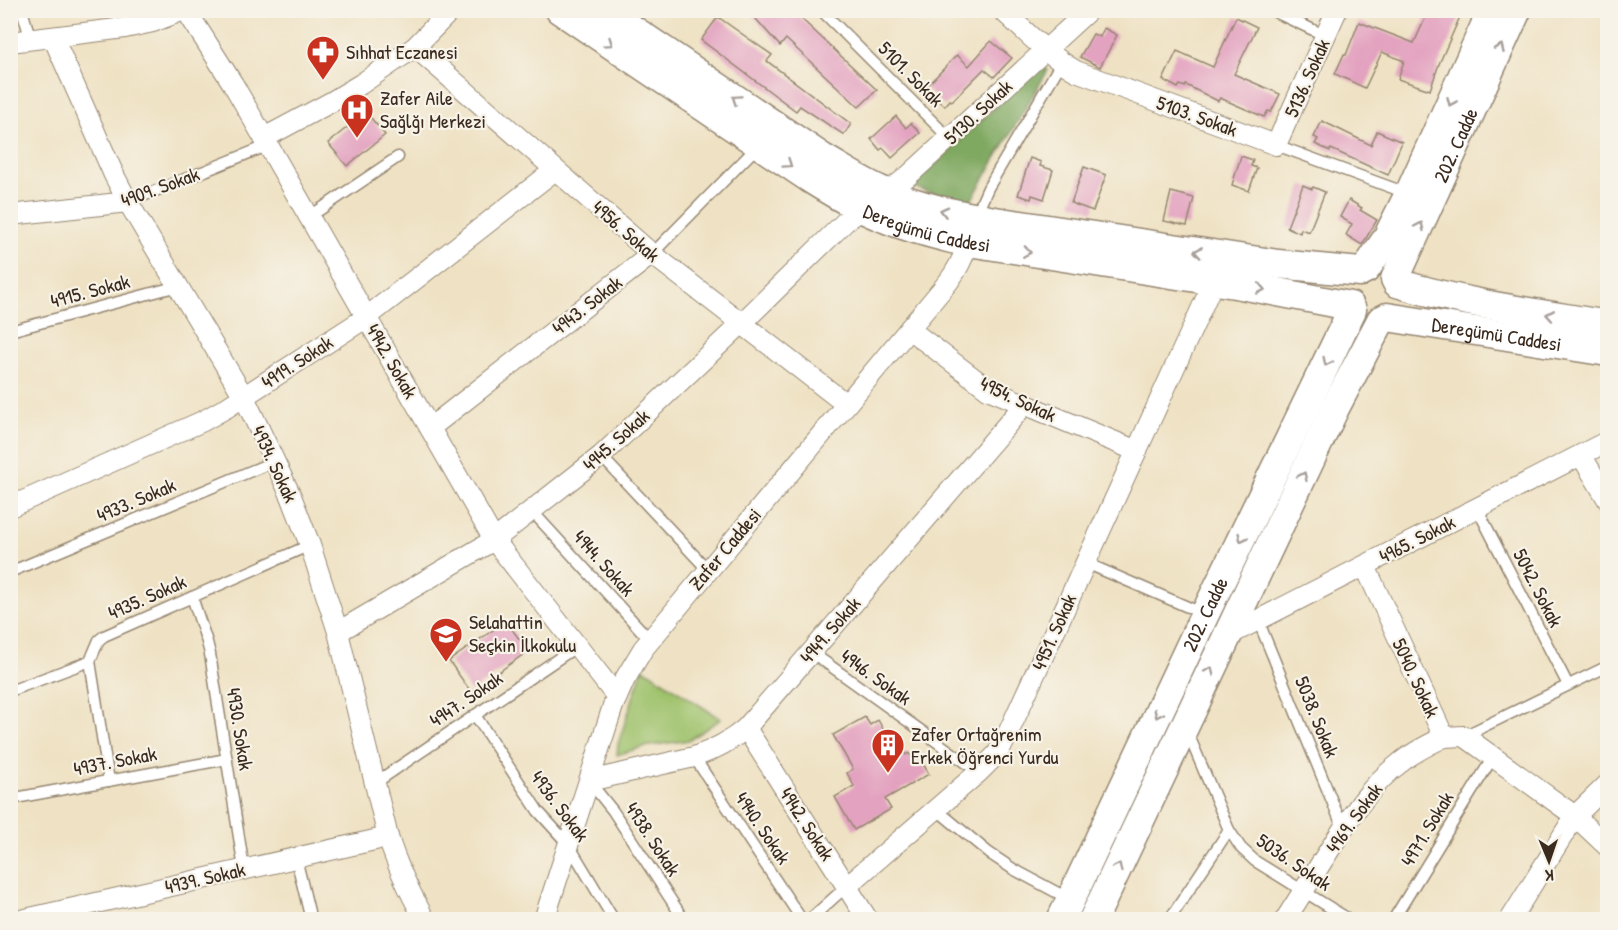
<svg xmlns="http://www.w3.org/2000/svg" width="1618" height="930" font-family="'Patrick Hand',sans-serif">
	<rect width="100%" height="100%" fill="#f7f3e8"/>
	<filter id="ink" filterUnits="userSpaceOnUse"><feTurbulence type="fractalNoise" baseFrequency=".0167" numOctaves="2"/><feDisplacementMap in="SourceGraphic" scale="12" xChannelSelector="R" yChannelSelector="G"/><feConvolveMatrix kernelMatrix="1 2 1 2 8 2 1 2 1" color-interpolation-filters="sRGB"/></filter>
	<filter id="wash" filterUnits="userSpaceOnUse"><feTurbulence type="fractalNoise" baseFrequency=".008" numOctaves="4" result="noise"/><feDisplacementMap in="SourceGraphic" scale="24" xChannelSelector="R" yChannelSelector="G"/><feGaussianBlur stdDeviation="1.35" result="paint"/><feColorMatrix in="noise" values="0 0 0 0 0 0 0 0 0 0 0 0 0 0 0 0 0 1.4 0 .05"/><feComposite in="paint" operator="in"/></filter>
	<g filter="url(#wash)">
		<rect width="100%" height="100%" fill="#efe2c4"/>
		<polygon fill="#9fc26c" stroke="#6d7645" stroke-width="1.5" points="643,668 721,719 689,740 643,747 617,755 618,744"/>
		<polygon fill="#7fa860" stroke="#5d693f" stroke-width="1.5" points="1040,64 1048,70 969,204 912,187"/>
		<g id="blocks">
			<g fill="#e3a2c0">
				<polygon points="748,10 792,10 877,90 859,107 786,39 780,46"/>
				<polygon points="1429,10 1463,10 1439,64 1430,90 1398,79 1404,61 1382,52 1365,88 1335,74 1344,54 1346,55 1359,22 1414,43"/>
				<polygon points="718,17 772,55 767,61 851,124 844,135 800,106 796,111 701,40"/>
				<polygon points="1236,17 1257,27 1234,74 1280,94 1271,112 1268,111 1264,117 1220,98 1218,101 1186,85 1185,87 1180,85 1178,88 1163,80 1177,51 1213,67"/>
				<polygon points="1104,28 1117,35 1100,67 1080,57 1093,34 1100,37"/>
				<polygon points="991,41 1012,58 994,77 984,69 952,101 950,100 945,106 925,88 957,55 969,66"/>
				<polygon points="366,112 385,135 347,166 328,143"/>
				<polygon points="896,116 906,128 911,123 920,133 892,158 883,148 880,150 871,139"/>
				<polygon points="1322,121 1371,145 1377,131 1402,142 1388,175 1331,149 1330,151 1315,144 1318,139 1314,137"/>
				<polygon points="1241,156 1253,160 1251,166 1257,168 1249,191 1232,185"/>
				<polygon points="1030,158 1041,162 1040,166 1053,170 1044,199 1032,195 1031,199 1018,195"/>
				<polygon points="1084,167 1106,175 1093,211 1071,203"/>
				<polygon points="1303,185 1312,189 1313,187 1325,192 1309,232 1301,229 1300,233 1287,227"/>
				<polygon points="1171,192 1194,198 1187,226 1164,221"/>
				<polygon points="1349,200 1362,208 1360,210 1377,220 1362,245 1346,235 1352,224 1340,217"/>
				<polygon points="506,621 528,651 471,692 449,661"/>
				<polygon points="865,717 870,725 878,720 895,750 901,746 906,755 909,753 916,765 922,762 929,774 885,799 891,809 854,830 835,797 854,786 847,773 853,769 833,735"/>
			</g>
		</g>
	</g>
	<g filter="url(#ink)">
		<use href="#blocks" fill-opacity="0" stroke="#958671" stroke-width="1.5"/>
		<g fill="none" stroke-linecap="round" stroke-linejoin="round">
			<g stroke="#958671" stroke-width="13">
				<g id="lane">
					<polyline points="22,10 31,40"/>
					<polyline points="821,10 949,138"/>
					<polyline points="1271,10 1326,36"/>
					<polyline points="1276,145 1409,194"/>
					<polyline points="128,202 269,145"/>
					<polyline points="309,217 398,157"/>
					<polyline points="975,217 988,188 1061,63"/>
					<polyline points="652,254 759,145"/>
					<polyline points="10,331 178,286"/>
					<polyline points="601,456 708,570"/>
					<polyline points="1477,508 1568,685"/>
					<polyline points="531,510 650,640"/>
					<polyline points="1086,563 1204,614"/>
					<polyline points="10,572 275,461"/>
					<polyline points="192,597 207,642 210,654 244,869"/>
					<polyline points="1258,620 1343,828"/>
					<polyline points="811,652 979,772"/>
					<polyline points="90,661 109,781"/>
					<polyline points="10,691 90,661 99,640 104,636 310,545"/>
					<polyline points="475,715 538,811 569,845 614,920"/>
					<polyline points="1187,731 1229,830 1241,848 1255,861 1350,920"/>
					<polyline points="1464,736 1608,666"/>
					<polyline points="694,757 802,920"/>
					<polyline points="589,781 613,811 684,920"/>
					<polyline points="375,783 577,646"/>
					<polyline points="10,799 227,759"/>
					<polyline points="936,809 989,853 1013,869 1069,899"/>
					<polyline points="296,858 311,920"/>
					<polyline points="809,920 847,886"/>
					<polyline points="1169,920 1229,830"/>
					<polyline points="1393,920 1493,757"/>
				</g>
			</g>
			<g stroke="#958671" stroke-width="22">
				<g id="street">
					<polyline points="186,10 233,84 494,540 617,697"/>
					<path d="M 1002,10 C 1026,32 1048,55 1076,71 L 1276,145 L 1337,10"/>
					<path d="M 53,37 L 114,175 L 128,202 L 244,397 L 291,496 L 310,545 L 338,632 L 388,837 C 397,866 410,893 425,920"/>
					<polyline points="10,42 125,28 153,22 184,10"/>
					<polyline points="415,47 652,254 846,404"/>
					<polyline points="264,138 333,101 361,84 415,47 451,10"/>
					<polyline points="10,215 128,202"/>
					<polyline points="909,329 988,389 1137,451"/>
					<polyline points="430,428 652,254"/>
					<polyline points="1581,455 1608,500"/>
					<polyline points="10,507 203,421 226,408 367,317 555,170"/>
					<polyline points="1365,566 1444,737 1464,736 1575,816 1608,847"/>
					<polyline points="338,632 494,540 601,456 742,323 847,220 887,193 908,176 1089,10"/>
					<polyline points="1227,636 1608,441"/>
					<polyline points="746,728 868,920"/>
					<path d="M 589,781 L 694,757 C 714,750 730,742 746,728 L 1024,405"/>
					<polyline points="847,886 979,772 997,754 1004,742 1214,281"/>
					<polyline points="21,920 388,837"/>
					<path d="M 544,920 L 613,706 L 625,679 L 643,649 L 949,281 C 960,266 967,250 971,232"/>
					<path d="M 1285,920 C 1300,896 1315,873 1330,849 C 1350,818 1370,785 1400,763 C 1413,752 1428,745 1444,737"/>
					<polyline points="1510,920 1575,816 1608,784"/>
				</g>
			</g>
			<g stroke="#958671" stroke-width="31">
				<g id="secondary">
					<path id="s1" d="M 560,10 L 809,178 C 833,193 857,208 884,218 C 907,228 932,234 956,240 L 1241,285 L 1350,306"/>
					<path d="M 604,10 L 823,158 C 842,169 860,181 880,190 C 918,207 960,215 1001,222 L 1278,264 L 1360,272"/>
					<polyline points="1366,269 1387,238 1409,194 1492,10"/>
					<path id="s2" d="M 1395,279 L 1517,10"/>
					<path d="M 1397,283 C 1466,304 1537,313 1608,325"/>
					<path id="s3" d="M 1387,317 L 1608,352"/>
					<path id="s4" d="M 1061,920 L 1205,614 L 1352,310"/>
					<polyline points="1093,920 1335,408 1381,320"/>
				</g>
			</g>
			<use href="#lane" stroke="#fff" stroke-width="10"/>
			<use href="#street" stroke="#fff" stroke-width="20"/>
			<use href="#secondary" stroke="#fff" stroke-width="28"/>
		</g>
		<defs><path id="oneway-chevron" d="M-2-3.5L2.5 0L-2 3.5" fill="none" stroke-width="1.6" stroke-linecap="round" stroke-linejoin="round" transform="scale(1.5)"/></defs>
		<g stroke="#a79f9a">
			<use href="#oneway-chevron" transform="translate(609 43) rotate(34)"/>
			<use href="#oneway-chevron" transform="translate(1500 48) rotate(-66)"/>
			<use href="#oneway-chevron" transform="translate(736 99) rotate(-146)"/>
			<use href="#oneway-chevron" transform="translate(1451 102) rotate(114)"/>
			<use href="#oneway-chevron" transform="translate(788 164) rotate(34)"/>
			<use href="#oneway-chevron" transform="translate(944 211) rotate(-166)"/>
			<use href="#oneway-chevron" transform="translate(1420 226) rotate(-65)"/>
			<use href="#oneway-chevron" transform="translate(1027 252) rotate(9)"/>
			<use href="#oneway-chevron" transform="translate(1198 252) rotate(-171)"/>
			<use href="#oneway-chevron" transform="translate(1261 289) rotate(11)"/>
			<use href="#oneway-chevron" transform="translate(1550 315) rotate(-170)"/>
			<use href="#oneway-chevron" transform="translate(1327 362) rotate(116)"/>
			<use href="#oneway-chevron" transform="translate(1303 476) rotate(-65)"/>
			<use href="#oneway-chevron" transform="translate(1242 538) rotate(116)"/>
			<use href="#oneway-chevron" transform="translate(1210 671) rotate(-65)"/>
			<use href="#oneway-chevron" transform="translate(1158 714) rotate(115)"/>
			<use href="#oneway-chevron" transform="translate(1118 867) rotate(-65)"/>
		</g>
	</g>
	<defs>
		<g id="pharmacy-pin" transform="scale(1.725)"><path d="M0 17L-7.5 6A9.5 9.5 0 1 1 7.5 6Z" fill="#c8321e" stroke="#f7f3e8"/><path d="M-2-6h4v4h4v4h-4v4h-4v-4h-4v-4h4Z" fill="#fff"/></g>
		<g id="hospital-pin" transform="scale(1.725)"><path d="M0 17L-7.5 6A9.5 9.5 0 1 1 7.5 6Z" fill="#c8321e" stroke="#f7f3e8"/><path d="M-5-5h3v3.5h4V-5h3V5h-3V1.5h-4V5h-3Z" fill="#fff"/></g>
		<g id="school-pin" transform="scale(1.725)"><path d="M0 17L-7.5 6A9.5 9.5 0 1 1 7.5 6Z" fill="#c8321e" stroke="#f7f3e8"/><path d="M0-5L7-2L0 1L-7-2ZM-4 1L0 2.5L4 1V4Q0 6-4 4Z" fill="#fff"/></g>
		<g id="building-pin" transform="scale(1.725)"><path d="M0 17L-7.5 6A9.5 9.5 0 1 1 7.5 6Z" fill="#c8321e" stroke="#f7f3e8"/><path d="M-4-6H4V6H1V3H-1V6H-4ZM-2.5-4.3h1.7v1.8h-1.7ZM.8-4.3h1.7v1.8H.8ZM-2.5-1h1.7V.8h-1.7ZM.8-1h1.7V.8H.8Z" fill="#fff"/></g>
	</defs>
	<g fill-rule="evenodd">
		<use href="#pharmacy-pin" x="323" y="52"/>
		<use href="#hospital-pin" x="357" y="110"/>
		<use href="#school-pin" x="446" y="634"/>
		<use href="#building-pin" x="888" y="745"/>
	</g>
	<g text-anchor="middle" stroke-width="4.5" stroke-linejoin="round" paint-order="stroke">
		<g font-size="20" fill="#3b2a1e" stroke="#f7f3e8" text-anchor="start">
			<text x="346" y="59">Sıhhat Eczanesi</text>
			<text x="380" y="105">Zafer Aile<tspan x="380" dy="23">Sağlğı Merkezi</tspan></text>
			<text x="469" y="629">Selahattin<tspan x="469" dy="23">Seçkin İlkokulu</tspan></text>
			<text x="911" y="741">Zafer Ortağrenim<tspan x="911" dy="23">Erkek Öğrenci Yurdu</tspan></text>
		</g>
		<g font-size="20" fill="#3b2a1e" stroke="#f7f3e8">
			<text transform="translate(911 74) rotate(45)" y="7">5101. Sokak</text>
			<text transform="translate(1307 78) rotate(-66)" y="7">5136. Sokak</text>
			<text transform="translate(978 112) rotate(-43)" y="7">5130. Sokak</text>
			<text transform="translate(1197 116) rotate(20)" y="7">5103. Sokak</text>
			<text dy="7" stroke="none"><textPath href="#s2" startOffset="147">202. Cadde</textPath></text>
			<text transform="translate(160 187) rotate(-20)" y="7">4909. Sokak</text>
			<text dy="7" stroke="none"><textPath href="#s1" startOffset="430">Deregümü Caddesi</textPath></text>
			<text transform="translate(626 231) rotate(41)" y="7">4956. Sokak</text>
			<text transform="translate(90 291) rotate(-15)" y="7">4915. Sokak</text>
			<text transform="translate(587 305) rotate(-38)" y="7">4943. Sokak</text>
			<text dy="7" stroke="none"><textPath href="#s3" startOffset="111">Deregümü Caddesi</textPath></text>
			<text transform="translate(392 361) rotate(60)" y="7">4942. Sokak</text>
			<text transform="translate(297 362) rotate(-33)" y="7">4919. Sokak</text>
			<text transform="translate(1018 399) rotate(25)" y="7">4954. Sokak</text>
			<text transform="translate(616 440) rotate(-42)" y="7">4945. Sokak</text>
			<text transform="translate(275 464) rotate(65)" y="7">4934. Sokak</text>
			<text transform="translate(136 500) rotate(-23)" y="7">4933. Sokak</text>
			<text transform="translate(1417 539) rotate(-27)" y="7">4965. Sokak</text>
			<text transform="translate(725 549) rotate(-50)" y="7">Zafer Caddesi</text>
			<text transform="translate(604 563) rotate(48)" y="7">4944. Sokak</text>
			<text transform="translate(1538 588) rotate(63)" y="7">5042. Sokak</text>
			<text transform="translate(147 597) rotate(-24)" y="7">4935. Sokak</text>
			<text dy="7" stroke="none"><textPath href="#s4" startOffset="338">202. Cadde</textPath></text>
			<text transform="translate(830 630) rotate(-49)" y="7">4949. Sokak</text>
			<text transform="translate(1054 632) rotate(-66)" y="7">4951. Sokak</text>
			<text transform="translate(876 677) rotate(35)" y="7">4946. Sokak</text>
			<text transform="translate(1416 678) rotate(65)" y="7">5040. Sokak</text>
			<text transform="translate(466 699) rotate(-34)" y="7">4947. Sokak</text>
			<text transform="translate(1317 717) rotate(68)" y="7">5038. Sokak</text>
			<text transform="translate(240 729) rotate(81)" y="7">4930. Sokak</text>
			<text transform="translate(115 761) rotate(-11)" y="7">4937. Sokak</text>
			<text transform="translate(560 806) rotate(53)" y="7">4936. Sokak</text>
			<text transform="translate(1354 818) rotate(-54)" y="7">4969. Sokak</text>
			<text transform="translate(807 824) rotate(57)" y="7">4942. Sokak</text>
			<text transform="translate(763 828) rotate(56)" y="7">4940. Sokak</text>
			<text transform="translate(1427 829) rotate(-59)" y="7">4971. Sokak</text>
			<text transform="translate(653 839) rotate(57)" y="7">4938. Sokak</text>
			<text transform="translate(1294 862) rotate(34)" y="7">5036. Sokak</text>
			<text transform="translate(205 878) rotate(-13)" y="7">4939. Sokak</text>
		</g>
	</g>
	<rect width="1618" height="930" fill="none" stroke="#f7f3e8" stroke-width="36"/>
	<g transform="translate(1549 861) rotate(178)" stroke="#f7f3e8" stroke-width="4.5" paint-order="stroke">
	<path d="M0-4.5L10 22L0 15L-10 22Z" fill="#3b2a1e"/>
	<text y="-9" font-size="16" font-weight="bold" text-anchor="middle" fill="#3b2a1e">K</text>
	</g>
</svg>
